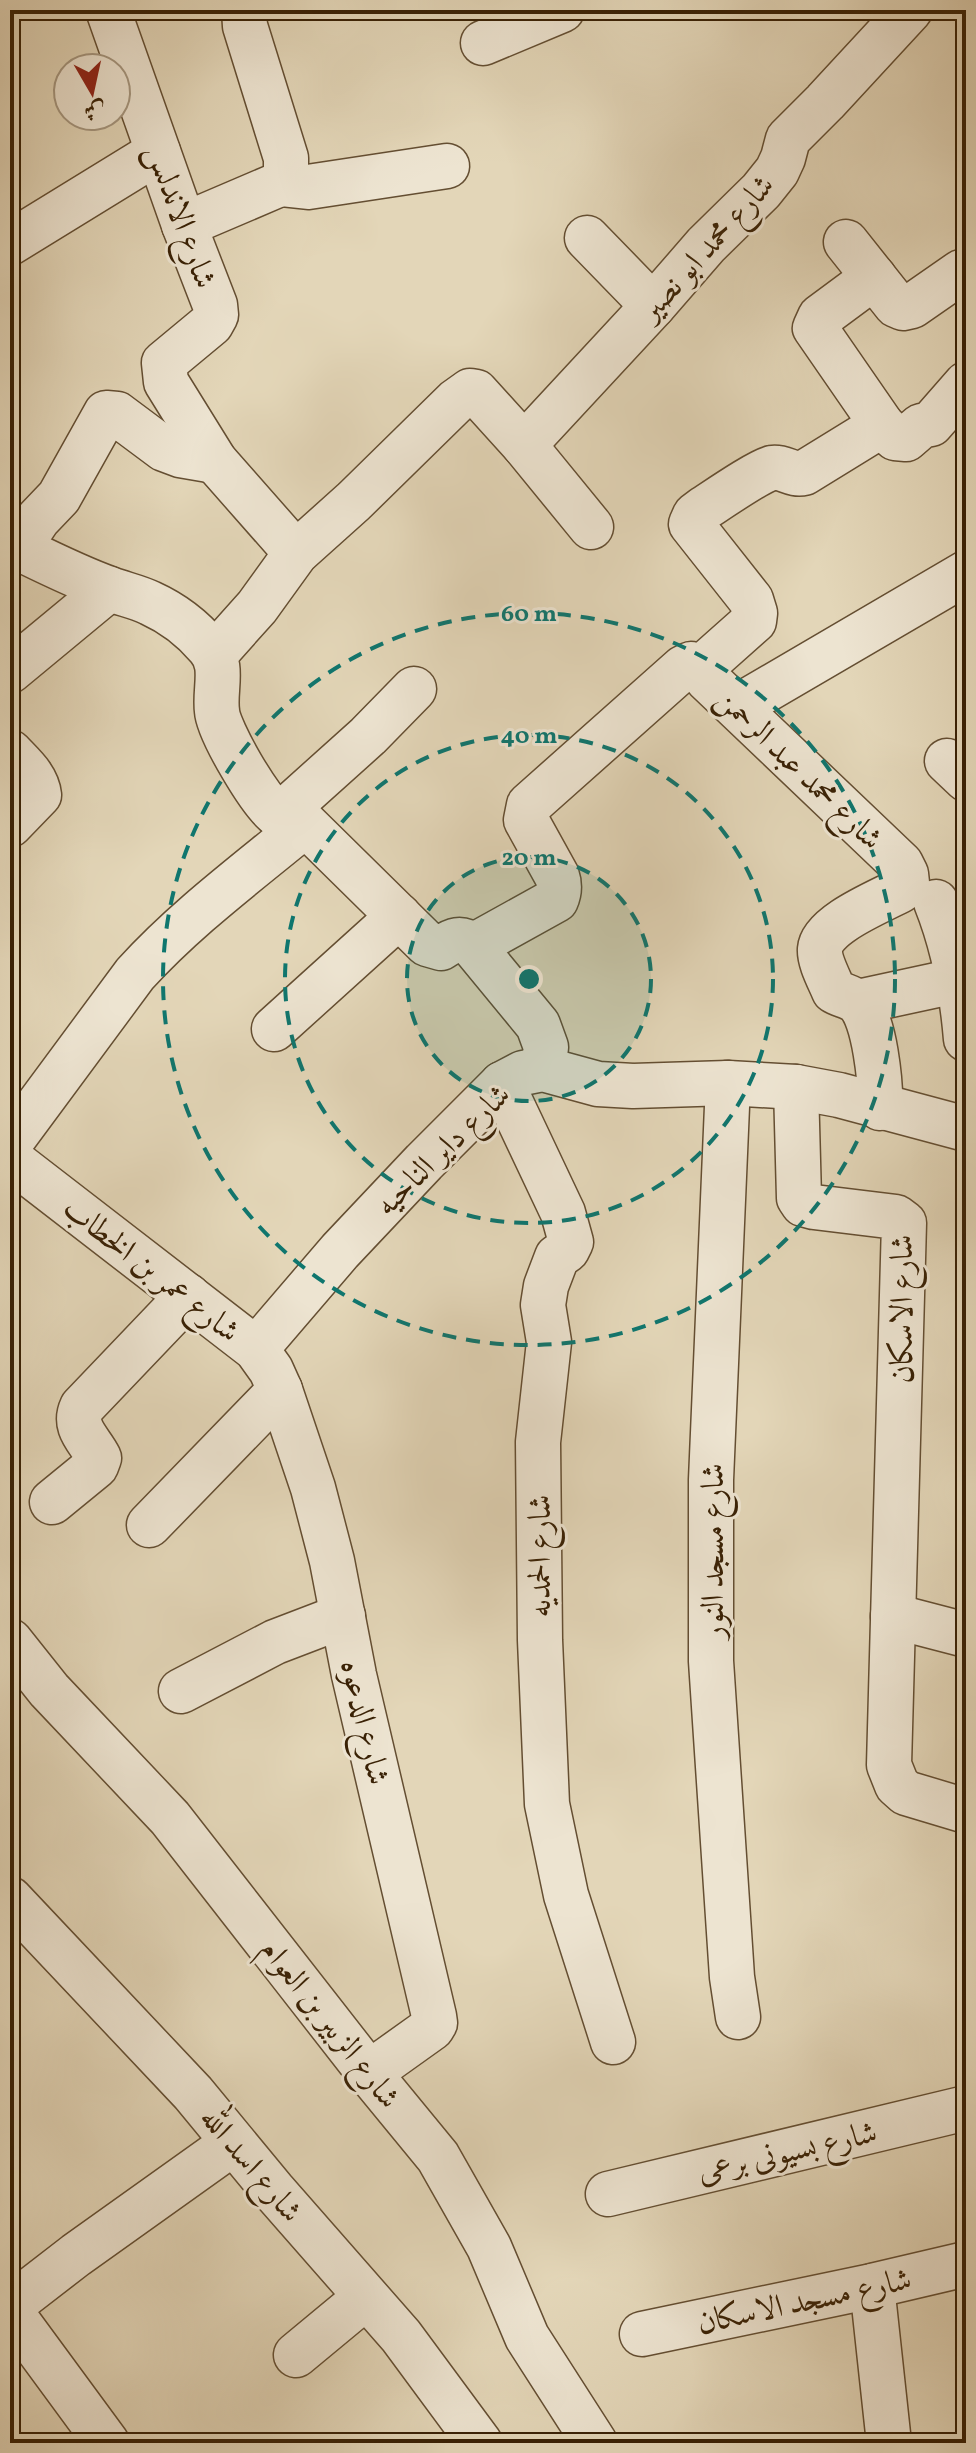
<svg xmlns="http://www.w3.org/2000/svg" width="976" height="2453" font-family="Vollkorn,Amiri,serif">
	<rect width="100%" height="100%" fill="#e3d6b8"/>
	<filter id="stains"><feTurbulence type="fractalNoise" baseFrequency=".0025" numOctaves="4"/><feColorMatrix values="0 0 0 0 .2 0 0 0 0 .09 0 0 0 0 .02 0 0 0 .5 -.17"/></filter>
	<radialGradient id="worn" r=".72"><stop offset=".6" stop-color="#630" stop-opacity="0"/><stop offset="1" stop-color="#630" stop-opacity=".3"/></radialGradient>
	<g fill="none" stroke-linecap="round" stroke-linejoin="round">
		<g stroke="#644e32" stroke-width="47">
			<g id="minor">
				<polyline points="108,10 184,225 215,305 216,315 211,324 164,363 166,382 215,461 296,553"/>
				<polyline points="483,43 562,10"/>
				<polyline points="280,184 308,187 447,166"/>
				<polyline points="184,225 280,184 286,176 286,158 245,26 244,10"/>
				<polyline points="587,238 653,306"/>
				<polyline points="846,242 896,305 903,308 912,306 961,272"/>
				<polyline points="10,243 158,152"/>
				<polyline points="874,277 820,317 815,328 882,425 895,438 906,439 921,426 931,424 966,384"/>
				<polyline points="524,445 653,306 706,245 761,191 777,171 783,158 788,139 825,102 910,10"/>
				<path d="M 10,544 C 43,560 76,577 110,589 C 123,594 138,597 150,603 C 172,613 193,629 208,647 C 225,665 214,689 217,711 C 218,730 261,804 278,815 C 284,819 293,818 301,820 L 427,944 L 441,948 C 453,940 461,936 473,946 L 538,1025 L 546,1047 L 543,1069"/>
				<polyline points="18,549 38,519 59,497 106,413 117,414 164,449 180,455 215,461"/>
				<polyline points="215,654 257,607 296,553 354,501 456,401 470,391 476,392 524,445 591,527"/>
				<polyline points="10,671 109,589"/>
				<polyline points="737,707 966,573"/>
				<path d="M 10,752 C 22,765 37,777 39,795 L 10,825"/>
				<polyline points="947,761 966,779"/>
				<polyline points="279,816 368,736 414,689"/>
				<path d="M 936,902 C 954,947 962,991 966,1039"/>
				<path d="M 473,946 L 556,900 C 560,891 560,885 557,876 L 526,820 L 529,805 L 683,668 L 691,664 L 705,669"/>
				<polyline points="858,1002 960,980"/>
				<polyline points="274,1029 399,916"/>
				<polyline points="728,1083 711,1480 711,1661 732,1977 738,2017"/>
				<polyline points="502,1084 563,1213 571,1242 567,1250 557,1257 546,1286 543,1305 549,1342 538,1442 540,1640 547,1804 566,1895 613,2042"/>
				<polyline points="796,1087 799,1198 803,1204 814,1207 896,1217 904,1223 889,1765 897,1785 906,1793 966,1811"/>
				<path d="M 880,1108 C 881,1086 875,1017 857,1002 C 852,997 840,995 834,991 C 829,979 819,961 820,949 C 822,924 881,901 901,890 L 907,883 L 906,874 L 901,864 L 707,679 L 705,669 L 709,661 L 754,621 L 755,613 L 751,600 L 691,524 L 695,515 L 703,509 C 717,500 759,471 772,468 C 784,466 792,476 804,473 L 882,425"/>
				<path d="M 10,1143 L 135,974 C 186,918 247,873 305,825"/>
				<polyline points="10,1159 256,1349 271,1370 280,1390 313,1488 332,1561 354,1675 434,2016 435,2023 432,2028 369,2073"/>
				<polyline points="256,1349 340,1251 424,1162 502,1084 523,1073 543,1069 598,1084 633,1086 728,1083 796,1087 839,1095 966,1129"/>
				<path d="M 52,1502 L 96,1466 L 99,1458 C 90,1440 72,1428 82,1407 L 188,1296"/>
				<polyline points="149,1525 280,1390"/>
				<polyline points="893,1616 966,1635"/>
				<polyline points="10,1641 49,1690 170,1818 369,2073 438,2157 489,2247 527,2337 595,2443"/>
				<polyline points="181,1691 275,1642 343,1616"/>
				<polyline points="10,1899 193,2093 273,2190 401,2336 480,2443"/>
				<polyline points="608,2194 966,2108"/>
				<polyline points="872,2286 889,2443"/>
				<polyline points="10,2306 76,2255 233,2143"/>
				<polyline points="10,2311 107,2443"/>
				<polyline points="642,2334 872,2286 966,2264"/>
				<polyline points="296,2355 366,2297"/>
			</g>
		</g>
		<use href="#minor" stroke="#ede4d1" stroke-width="44"/>
	</g>
	<circle cx="529" cy="979" r="122" fill="#0f766e" fill-opacity=".12"/>
	<g fill="none" stroke="#0f766e" stroke-width="4" stroke-dasharray="14 10">
		<circle cx="529" cy="979" r="122"/>
		<circle cx="529" cy="979" r="244"/>
		<circle cx="529" cy="979" r="366"/>
	</g>
	<g text-anchor="middle" stroke-width="6" stroke-linejoin="round" paint-order="stroke">
		<g font-size="32" fill="#392105" stroke="#ede4d1">
			<text transform="translate(182 216) rotate(70)" y="11">شارع الاندلس</text>
			<text transform="translate(706 247) rotate(-48)" y="11">شارع محمد ابو نصير</text>
			<text transform="translate(800 768) rotate(44)" y="11">شارع محمد عبد الرحمن</text>
			<text transform="translate(442 1149) rotate(-44)" y="11">شارع داير الناحيه</text>
			<text transform="translate(152 1269) rotate(38)" y="11">شارع عمر بن الخطاب</text>
			<text transform="translate(901 1309) rotate(-90)" y="11">شارع الاسكان</text>
			<text transform="translate(712 1551) rotate(-90)" y="11">شارع مسجد النور</text>
			<text transform="translate(539 1556) rotate(-90)" y="11">شارع الحمديه</text>
			<text transform="translate(366 1722) rotate(77)" y="11">شارع الدعوه</text>
			<text transform="translate(331 2023) rotate(52)" y="11">شارع الزبير بن العوام</text>
			<text transform="translate(787 2151) rotate(-13)" y="11">شارع بسيونى برعى</text>
			<text transform="translate(252 2164) rotate(50)" y="11">شارع اسد الله</text>
			<text transform="translate(804 2300) rotate(-12)" y="11">شارع مسجد الاسكان</text>
		</g>
	</g>
	<circle cx="529" cy="979" r="12" fill="#0f766e" stroke="#ede4d1" stroke-width="4"/>
	<g font-size="24" text-anchor="middle" font-weight="bold" fill="#0f766e" stroke="#ede4d1" stroke-width="6" stroke-linejoin="round" paint-order="stroke">
		<text x="529" y="621">60 m</text>
		<text x="529" y="743">40 m</text>
		<text x="529" y="865">20 m</text>
	</g>
	<rect width="976" height="2453" fill="none" stroke="#e3d6b8" stroke-width="40"/>
	<rect x="12" y="12" width="952" height="2429" fill="none" stroke="#392105" stroke-width="4"/>
	<rect x="20" y="20" width="936" height="2413" fill="none" stroke="#392105" stroke-width="2"/>
	<g transform="translate(92 92) rotate(171)"><circle r="38" fill="#ede4d1" stroke="#a5967f" stroke-width="2"/>
	<path d="M0-6L14 30L0 20L-14 30Z" fill="#8f2418"/>
	<text y="-12" font-size="22" font-weight="bold" text-anchor="middle" fill="#392105">ش</text>
	</g>
	<rect width="100%" height="100%" filter="url(#stains)"/>
	<rect width="100%" height="100%" fill="url(#worn)"/>
</svg>
